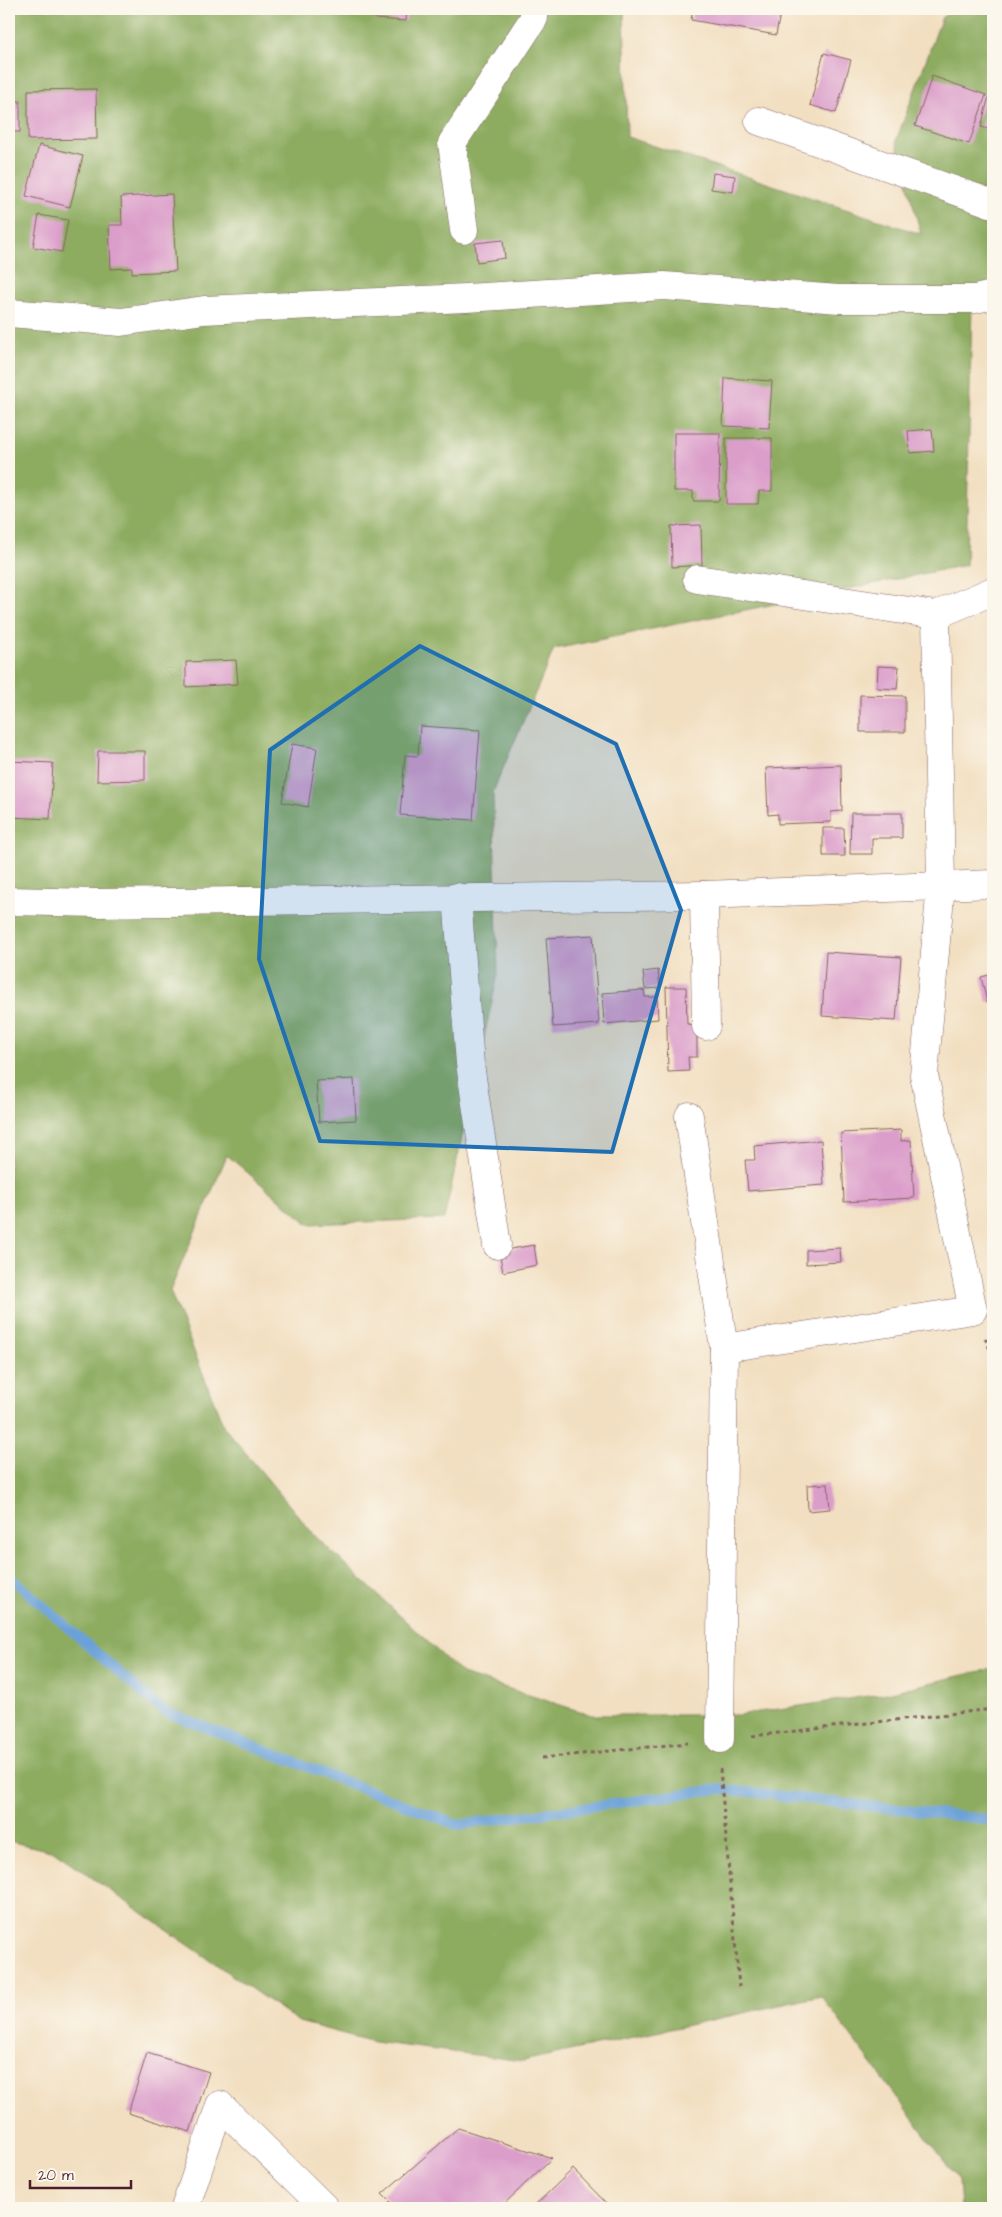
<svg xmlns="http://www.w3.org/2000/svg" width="1002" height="2217" font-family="'Architects Daughter',sans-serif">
	<rect width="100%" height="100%" fill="#fbf7ec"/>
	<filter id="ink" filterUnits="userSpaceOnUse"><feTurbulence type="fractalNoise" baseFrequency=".02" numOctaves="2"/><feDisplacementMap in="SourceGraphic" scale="10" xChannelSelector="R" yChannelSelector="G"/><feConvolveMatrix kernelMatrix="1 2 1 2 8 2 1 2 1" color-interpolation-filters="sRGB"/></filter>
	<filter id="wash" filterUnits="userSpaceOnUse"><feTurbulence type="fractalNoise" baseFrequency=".0096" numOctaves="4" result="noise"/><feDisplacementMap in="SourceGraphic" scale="20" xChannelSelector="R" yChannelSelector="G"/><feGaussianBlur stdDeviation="1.12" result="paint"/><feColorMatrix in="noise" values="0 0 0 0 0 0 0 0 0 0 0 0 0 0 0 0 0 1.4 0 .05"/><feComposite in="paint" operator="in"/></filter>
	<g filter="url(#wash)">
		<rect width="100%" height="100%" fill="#f2dfc1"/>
		<polygon fill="#8dac60" stroke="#6c6646" points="9,9 624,9 627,137 921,234 896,141 942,17 959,9 993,9 993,303 972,302 966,565 554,649 493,792 498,974 444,1219 308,1224 227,1155 170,1291 224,1427 315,1536 462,1674 592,1715 738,1715 882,1694 993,1668 993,2208 961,2208 959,2180 821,1996 523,2061 374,2042 299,2022 55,1852 9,1841"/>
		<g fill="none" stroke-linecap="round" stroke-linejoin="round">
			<polyline stroke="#6aa1d8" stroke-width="10" points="9,1576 163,1711 457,1825 720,1789 993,1820"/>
		</g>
		<g id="blocks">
			<g fill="#db9eca">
				<polygon points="376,9 407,9 406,21 375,19"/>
				<polygon points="693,9 781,9 776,35 691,20"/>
				<polygon points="824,53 851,60 836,113 810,105"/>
				<polygon points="932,76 986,95 969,144 915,126"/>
				<polygon points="96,89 97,139 28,140 28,90"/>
				<polygon points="990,92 993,93 993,130 981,127"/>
				<rect x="9" y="101" width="11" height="31"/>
				<polygon points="39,145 83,156 70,207 26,196"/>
				<polygon points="713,173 735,176 733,192 711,189"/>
				<polygon points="172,194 176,271 132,273 132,268 111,269 109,225 122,225 121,197"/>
				<polygon points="9,208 10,208 12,246 9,246"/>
				<polygon points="39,215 68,220 62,252 33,247"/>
				<polygon points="503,240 505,258 477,262 475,243"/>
				<polygon points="725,378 772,381 769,428 723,426"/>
				<polygon points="932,429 934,451 910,453 908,431"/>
				<polygon points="674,433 720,433 719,501 693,501 693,491 674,491"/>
				<polygon points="726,438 772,438 772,491 759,491 758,504 726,504"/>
				<polygon points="701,525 702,565 672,567 671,526"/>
				<polygon points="236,660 238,684 186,687 186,662"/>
				<polygon points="878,666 899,667 897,689 877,688"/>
				<polygon points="860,695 905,696 905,732 860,732"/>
				<polygon points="420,726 480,730 473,820 400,815 405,755 418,756"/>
				<polygon points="292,744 317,748 308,807 282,802"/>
				<polygon points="98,751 145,751 145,780 97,781"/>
				<polygon points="9,761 53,763 50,819 9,817"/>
				<polygon points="841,765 842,811 831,812 831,822 778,824 778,814 768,815 766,768"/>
				<polygon points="851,813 902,813 902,838 872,838 872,854 850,854"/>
				<polygon points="823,828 844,828 845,856 823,856"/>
				<polygon points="593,935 599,1024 553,1027 546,938"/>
				<polygon points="826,952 901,957 896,1021 822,1016"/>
				<polygon points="658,970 660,988 645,989 643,972"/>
				<polygon points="993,974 993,1001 987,1002 981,977"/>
				<polygon points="666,987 686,987 687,1024 697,1025 697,1057 688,1057 689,1071 668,1072"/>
				<polygon points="644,990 645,997 657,997 658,1019 604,1024 602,993"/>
				<polygon points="354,1079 356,1120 319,1122 316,1081"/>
				<polygon points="901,1130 901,1141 911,1140 914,1198 844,1202 841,1133"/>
				<polygon points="821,1140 824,1185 748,1191 745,1160 755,1160 754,1146"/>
				<polygon points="534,1245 537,1265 503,1272 499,1251"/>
				<polygon points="840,1248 841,1262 806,1264 806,1250"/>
				<polygon points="828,1484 830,1509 808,1511 807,1485"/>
				<polygon points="147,2053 209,2072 190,2132 128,2113"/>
				<polygon points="458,2128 552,2158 500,2208 396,2208 382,2194"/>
				<polygon points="573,2169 611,2208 532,2208"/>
			</g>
		</g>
	</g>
	<g filter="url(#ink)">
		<use href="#blocks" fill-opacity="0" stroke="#856260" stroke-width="1"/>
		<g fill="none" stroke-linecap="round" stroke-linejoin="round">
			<g stroke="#856260" stroke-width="29">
				<g id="minor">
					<polyline points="759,121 993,204"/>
					<polyline points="464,230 452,143 534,18 534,9"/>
					<polyline points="9,313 121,322 204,310 466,298 664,286 839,299 975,299 993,295"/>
					<polyline points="697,579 936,615 993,591"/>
					<polyline points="457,897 470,1064 497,1245"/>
					<polyline points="9,901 97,903 704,895"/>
					<polyline points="706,1026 704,895 993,884"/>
					<polyline points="689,1116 724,1348 720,1739"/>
					<polyline points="724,1348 973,1310 924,1075 941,885 936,615"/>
					<polyline points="185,2208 220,2105 325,2208"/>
				</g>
			</g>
			<g stroke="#856260" stroke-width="3" stroke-dasharray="4 4" stroke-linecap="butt">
				<polyline points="985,1338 993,1356"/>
				<polyline points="752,1736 993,1709"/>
				<polyline points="542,1758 688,1743"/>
				<polyline points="720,1769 739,1987"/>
			</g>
			<use href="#minor" stroke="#fff" stroke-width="28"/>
		</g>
	</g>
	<path fill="#1f6fb2" fill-opacity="0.2" stroke="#1f6fb2" stroke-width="4" stroke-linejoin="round" d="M 420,646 L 616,744 L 681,910 L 612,1152 L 320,1141 L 259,959 L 270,750 Z"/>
	<rect width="1002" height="2217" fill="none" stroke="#fbf7ec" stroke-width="30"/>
	<path d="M30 2180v8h101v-8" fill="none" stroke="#4a1f2b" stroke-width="2.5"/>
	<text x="38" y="2180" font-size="15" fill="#4a1f2b" stroke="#fbf7ec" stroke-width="4" paint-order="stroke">20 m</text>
</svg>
